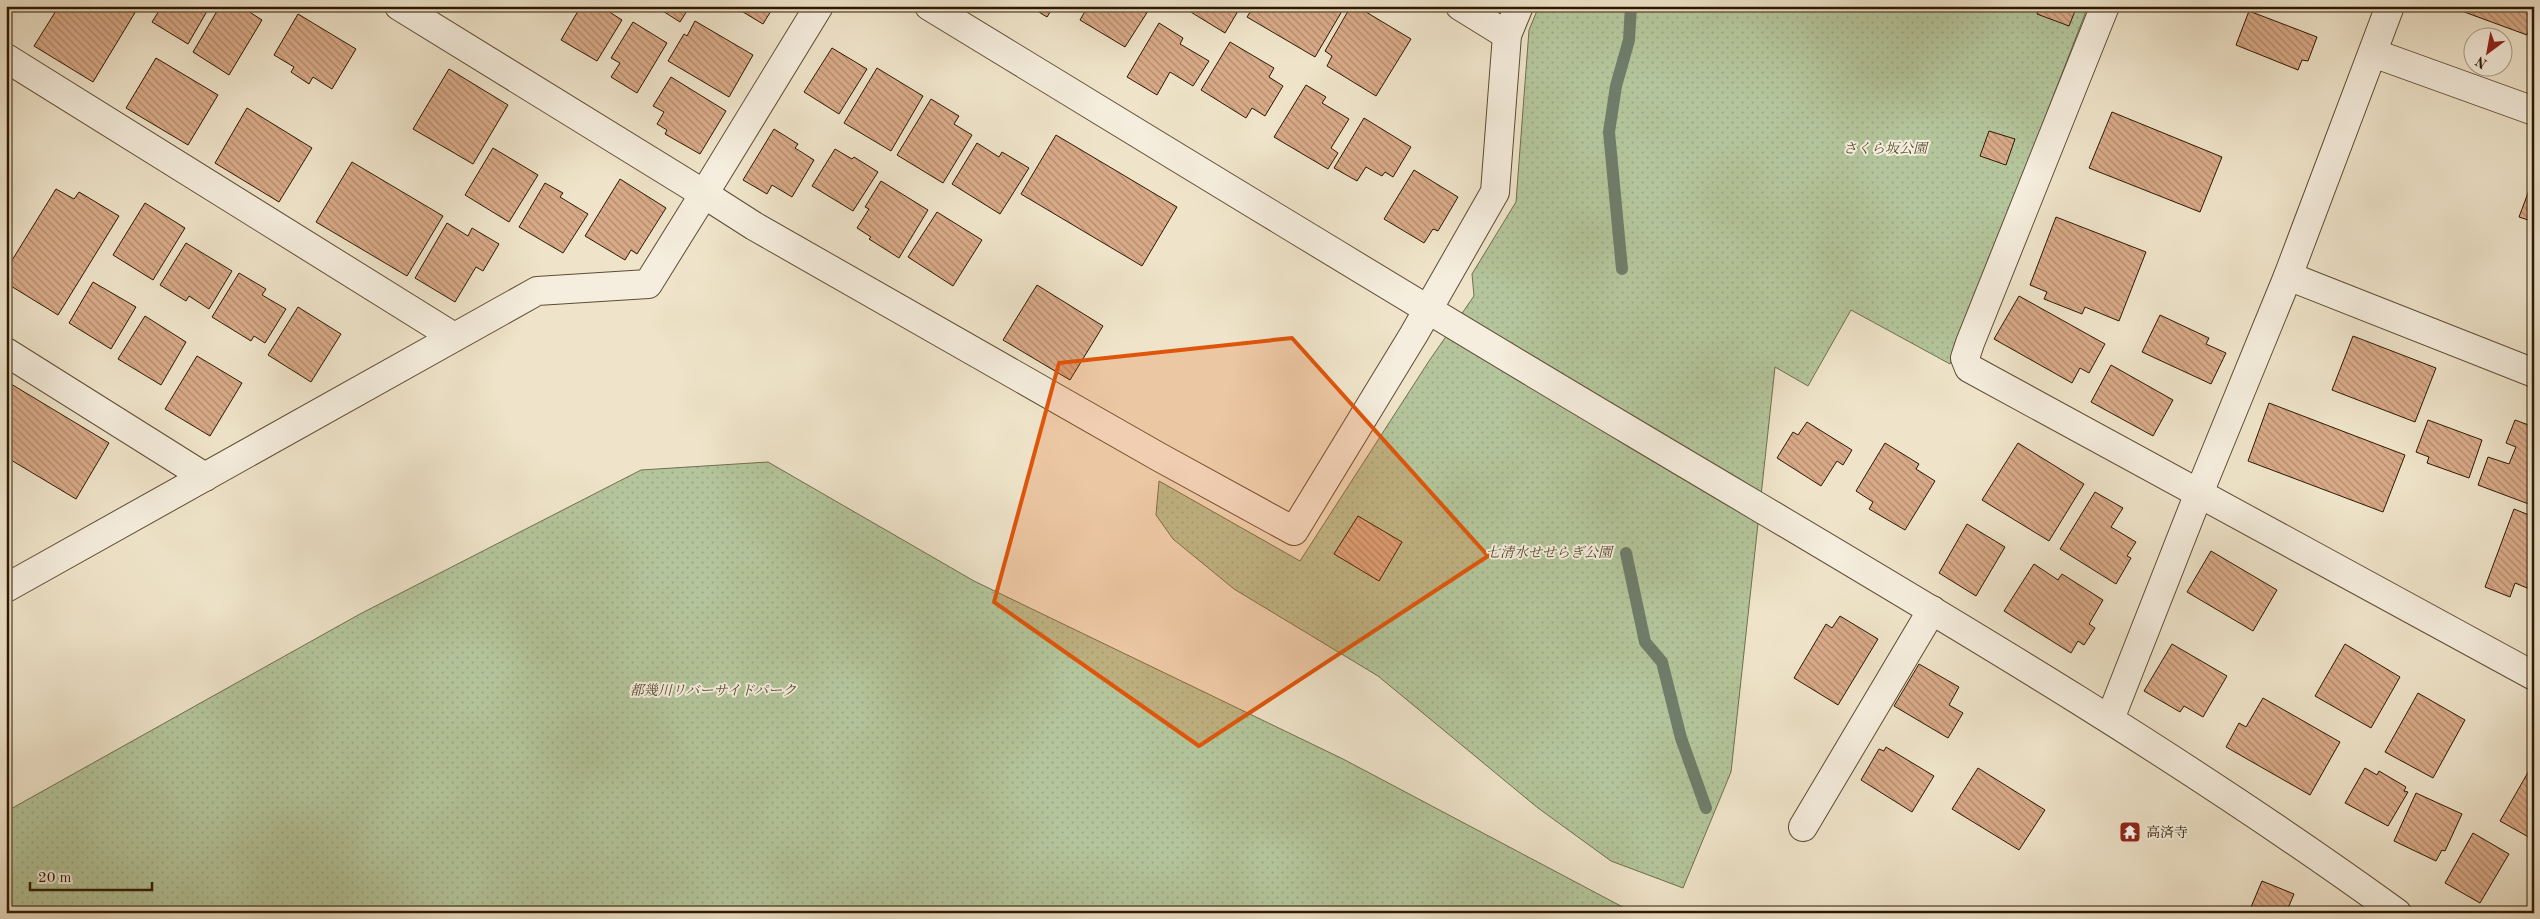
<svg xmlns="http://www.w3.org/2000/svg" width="2540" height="919" font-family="'Old Standard TT','Noto Serif JP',serif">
	<defs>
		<pattern id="park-dots" width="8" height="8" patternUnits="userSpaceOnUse" patternTransform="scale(1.25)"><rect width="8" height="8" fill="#b4c59b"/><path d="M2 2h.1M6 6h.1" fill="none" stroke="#9ba984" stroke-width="1.8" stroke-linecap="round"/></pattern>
		<pattern id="building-back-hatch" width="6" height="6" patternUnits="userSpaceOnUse" patternTransform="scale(1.25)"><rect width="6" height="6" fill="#d9aa88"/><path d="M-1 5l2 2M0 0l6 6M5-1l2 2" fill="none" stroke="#b08a6d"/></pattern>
	</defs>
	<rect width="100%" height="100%" fill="#efe4ca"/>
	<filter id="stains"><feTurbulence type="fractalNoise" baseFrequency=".004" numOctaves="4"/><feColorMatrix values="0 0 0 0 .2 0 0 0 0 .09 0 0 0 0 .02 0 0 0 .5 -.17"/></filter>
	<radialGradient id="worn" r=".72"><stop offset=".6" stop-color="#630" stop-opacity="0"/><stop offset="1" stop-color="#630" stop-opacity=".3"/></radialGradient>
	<g fill="url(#park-dots)" stroke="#706f4e">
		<polygon points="1539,6 2088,6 1950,364 1851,310 1808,386 1775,367 1731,772 1683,888 1611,861 1538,808 1378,676 1234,589 1173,539 1156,515 1159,481 1300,561 1429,361 1474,296 1472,274 1516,202 1529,30"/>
		<polygon points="768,462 974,581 1343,759 1634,913 6,913 6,812 16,806 360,614 641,470"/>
	</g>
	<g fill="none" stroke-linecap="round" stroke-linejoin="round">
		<g stroke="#6f7d6a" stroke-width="12">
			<polyline points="1622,269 1609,132 1616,86 1629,40 1631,6"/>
			<polyline points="1626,553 1645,642 1662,662 1681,738 1706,808"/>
		</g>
	</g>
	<g fill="url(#building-back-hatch)" stroke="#2d1900">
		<polygon points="59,6 139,6 93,82 34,46"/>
		<polygon points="162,6 210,6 188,44 152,22"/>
		<polygon points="220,6 240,6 262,20 229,75 193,52"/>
		<polygon points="581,6 600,6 622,20 597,61 561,40"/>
		<polygon points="655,6 690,6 680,22"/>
		<polygon points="733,6 774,6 763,24"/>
		<polygon points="1029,6 1054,6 1047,17"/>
		<polygon points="1088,6 1141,6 1148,11 1125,47 1080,20"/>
		<polygon points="1181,6 1241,6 1225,33"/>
		<polygon points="1254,6 1345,6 1315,57 1247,17"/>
		<polygon points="1351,6 1356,6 1411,39 1376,96 1327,66 1332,56 1325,51"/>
		<polygon points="2040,6 2077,6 2069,26 2037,14"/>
		<polygon points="2448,6 2534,6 2534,16 2527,35"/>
		<polygon points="2249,11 2317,37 2308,61 2302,60 2298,70 2236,45"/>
		<polygon points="298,14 356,49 332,89 313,77 309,84 291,72 294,67 274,55"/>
		<polygon points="695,21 753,55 729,97 668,61 684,34 687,36"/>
		<polygon points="633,22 667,43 637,93 611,77 620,63 611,58"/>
		<polygon points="1159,23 1183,38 1180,44 1209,61 1193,86 1170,72 1157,95 1127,77"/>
		<polygon points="1230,42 1274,68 1269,77 1283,86 1265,116 1252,108 1246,118 1201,90"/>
		<polygon points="832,48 867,69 839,114 804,92"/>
		<polygon points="156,58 218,95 188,145 126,108"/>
		<polygon points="877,68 923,96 891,151 844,123"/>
		<polygon points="449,69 508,105 473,164 413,129"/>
		<polygon points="671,77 726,111 700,154 665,134 667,130 657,124 664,112 653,106"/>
		<polygon points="1306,85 1326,97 1322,103 1349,119 1331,148 1338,153 1328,169 1274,137"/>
		<polygon points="931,99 959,116 954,124 972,135 943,183 897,155"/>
		<polygon points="247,108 312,148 279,202 215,163"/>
		<polygon points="2112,112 2222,157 2200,212 2089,168"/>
		<polygon points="1364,118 1411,147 1393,177 1385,172 1382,176 1366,167 1357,181 1334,168"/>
		<polygon points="774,129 798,144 795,148 814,160 792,197 772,185 767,194 743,180"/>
		<polygon points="1989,131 2015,139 2006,165 1980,156"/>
		<polygon points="1056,135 1177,207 1142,266 1021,194"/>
		<polygon points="977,143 999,157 1002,152 1029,168 1000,214 952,184"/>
		<polygon points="493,148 538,175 509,222 465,195"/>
		<polygon points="835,149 852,159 854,157 878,172 853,211 812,186"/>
		<polygon points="352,162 443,216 407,276 316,222"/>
		<polygon points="1414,170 1458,197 1438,231 1433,229 1424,243 1384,219"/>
		<polygon points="2534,177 2534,222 2519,217"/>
		<polygon points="620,179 666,208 637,254 631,250 625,260 585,236"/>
		<polygon points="881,181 928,210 899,258 869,239 871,237 857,228 869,209 865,207"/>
		<polygon points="545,183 563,193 560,197 588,214 563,253 519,227"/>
		<polygon points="56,189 74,199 79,192 119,216 58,315 6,283 6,270"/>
		<polygon points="145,203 185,228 153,280 113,255"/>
		<polygon points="937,212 982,240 953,286 908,257"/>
		<polygon points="2056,217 2146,252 2119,321 2085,307 2082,314 2044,299 2047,292 2030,285"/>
		<polygon points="447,223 468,236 472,228 499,244 483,271 476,267 455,302 415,278"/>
		<polygon points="186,243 232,271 209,309 189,296 186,301 160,285"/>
		<polygon points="239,273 266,289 262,295 286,309 265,343 254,336 251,341 212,317"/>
		<polygon points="93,282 136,307 111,349 69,323"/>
		<polygon points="1037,285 1103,326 1070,380 1003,340"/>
		<polygon points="2019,296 2105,344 2089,373 2080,368 2072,383 1994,339"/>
		<polygon points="298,307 341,334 311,382 268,355"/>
		<polygon points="2160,315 2209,338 2206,344 2226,353 2211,384 2142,352"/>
		<polygon points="145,316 186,342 161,385 118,359"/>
		<polygon points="2353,336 2436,368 2415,422 2332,390"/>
		<polygon points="197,356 242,383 210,436 165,409"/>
		<polygon points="2111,365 2173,400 2153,436 2091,402"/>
		<polygon points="6,381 109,443 76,499 6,457"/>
		<polygon points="2269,403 2405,455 2383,512 2248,461"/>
		<polygon points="2428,420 2482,440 2469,478 2427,463 2429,457 2416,452"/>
		<polygon points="2515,420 2534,427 2534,506 2478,485 2488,457 2509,464 2516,447 2506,443"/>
		<polygon points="1807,422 1852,450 1843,465 1837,461 1821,486 1777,458 1793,432 1798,435"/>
		<polygon points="1885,443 1919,464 1916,469 1935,481 1905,530 1869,509 1873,502 1856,491"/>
		<polygon points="2018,443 2084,484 2049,541 1982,500"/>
		<polygon points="2095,492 2123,508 2111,527 2136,542 2127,556 2131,558 2116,584 2060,549"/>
		<polygon points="2514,509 2534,517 2534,584 2532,590 2515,583 2510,597 2485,587"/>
		<polygon points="1358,516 1402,542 1379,581 1334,554"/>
		<polygon points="1967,524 2005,547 1976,596 1939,573"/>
		<polygon points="2211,551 2277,590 2253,631 2187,592"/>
		<polygon points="2034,564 2058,580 2062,574 2103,600 2089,624 2095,628 2084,645 2078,641 2071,653 2004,611"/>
		<polygon points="1840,616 1878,639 1838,705 1794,678 1826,624 1832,628"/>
		<polygon points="2172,644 2227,676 2203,717 2184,706 2180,712 2144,691"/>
		<polygon points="2345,644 2400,677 2371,728 2315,696"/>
		<polygon points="1919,664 1959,687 1949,705 1963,713 1948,738 1894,706"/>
		<polygon points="2418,693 2465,720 2433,778 2385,752"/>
		<polygon points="2263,698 2340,742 2310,795 2226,747 2239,723 2246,727"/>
		<polygon points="1886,747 1934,776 1912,812 1861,780 1879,749 1884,751"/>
		<polygon points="1978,768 2045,810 2019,850 1952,809"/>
		<polygon points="2365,768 2377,775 2379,771 2406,787 2404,791 2408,792 2388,826 2345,803"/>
		<polygon points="2530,769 2534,772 2534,840 2500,821"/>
		<polygon points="2416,793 2462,814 2445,851 2442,850 2436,861 2394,841"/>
		<polygon points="2473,833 2509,854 2480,903 2445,883"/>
		<polygon points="2262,881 2294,894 2286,913 2265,913 2251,907"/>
	</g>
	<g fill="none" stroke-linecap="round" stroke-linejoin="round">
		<g stroke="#5e4c32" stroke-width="30">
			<g id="minor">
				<polyline points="399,6 704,194 819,6"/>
				<polyline points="1460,6 1507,35"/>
				<polyline points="2105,6 1970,343 1965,358 1969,368 2534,676"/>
				<polyline points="2373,53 2534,111"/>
				<polyline points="6,58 454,337"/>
				<polyline points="2288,276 2534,373"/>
				<polyline points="6,352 205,477"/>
				<polyline points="6,588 537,291 648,284 704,194 754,226 1159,457 1294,531 1414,334 1495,192 1507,35 1519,6"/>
				<polyline points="2110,719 2199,493 2288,276 2390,6"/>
				<polyline points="1803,827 1932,610"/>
			</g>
		</g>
		<g stroke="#5e4c32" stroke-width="30">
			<path id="tertiary" d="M 929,6 C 1164,149 1398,293 1634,433 C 1892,587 2153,736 2397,913"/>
		</g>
		<use href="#minor" stroke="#f5eddd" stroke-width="28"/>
		<use href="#tertiary" stroke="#f5eddd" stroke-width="28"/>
	</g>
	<path fill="#df560b" fill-opacity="0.2" stroke="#df560b" stroke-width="4" stroke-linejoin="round" d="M 1292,338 L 1488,556 L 1199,746 L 994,602 L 1059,363 Z"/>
	<defs>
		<g id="temple-square" transform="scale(1.125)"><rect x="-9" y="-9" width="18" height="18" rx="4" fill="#8f2418" stroke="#f5eddd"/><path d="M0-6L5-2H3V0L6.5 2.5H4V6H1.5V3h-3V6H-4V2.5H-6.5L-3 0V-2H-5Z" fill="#fff"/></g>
	</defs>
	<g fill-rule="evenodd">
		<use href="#temple-square" x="2130" y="832"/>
	</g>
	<g text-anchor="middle" stroke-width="4" stroke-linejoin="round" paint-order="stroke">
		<g font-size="14" font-style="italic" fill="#564d2e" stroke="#f5eddd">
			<text x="1885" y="153">さくら坂公園</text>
			<text x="1549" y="557">七清水せせらぎ公園</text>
			<text x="713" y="695">都幾川リバーサイドパーク</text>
		</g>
		<g font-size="14" fill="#2d1900" stroke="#f5eddd" text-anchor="start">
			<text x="2146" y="837">高済寺</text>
		</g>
	</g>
	<rect width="2540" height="919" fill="none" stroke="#efe4ca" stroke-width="25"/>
	<rect x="8" y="8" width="2525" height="904" fill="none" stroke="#2d1900" stroke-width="2.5"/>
	<rect x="12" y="12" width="2515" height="894" fill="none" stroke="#2d1900"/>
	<g transform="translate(2488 52) rotate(212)"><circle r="24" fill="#f5eddd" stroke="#a59885"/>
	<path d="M0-4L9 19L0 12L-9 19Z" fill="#8f2418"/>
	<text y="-8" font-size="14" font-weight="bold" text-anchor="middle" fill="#2d1900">N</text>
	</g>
	<path d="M30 882v8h122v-8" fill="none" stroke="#2d1900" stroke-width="2.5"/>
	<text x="38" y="882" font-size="15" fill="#2d1900" stroke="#f5eddd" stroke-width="4" paint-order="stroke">20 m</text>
	<rect width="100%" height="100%" filter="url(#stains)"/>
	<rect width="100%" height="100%" fill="url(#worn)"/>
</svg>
